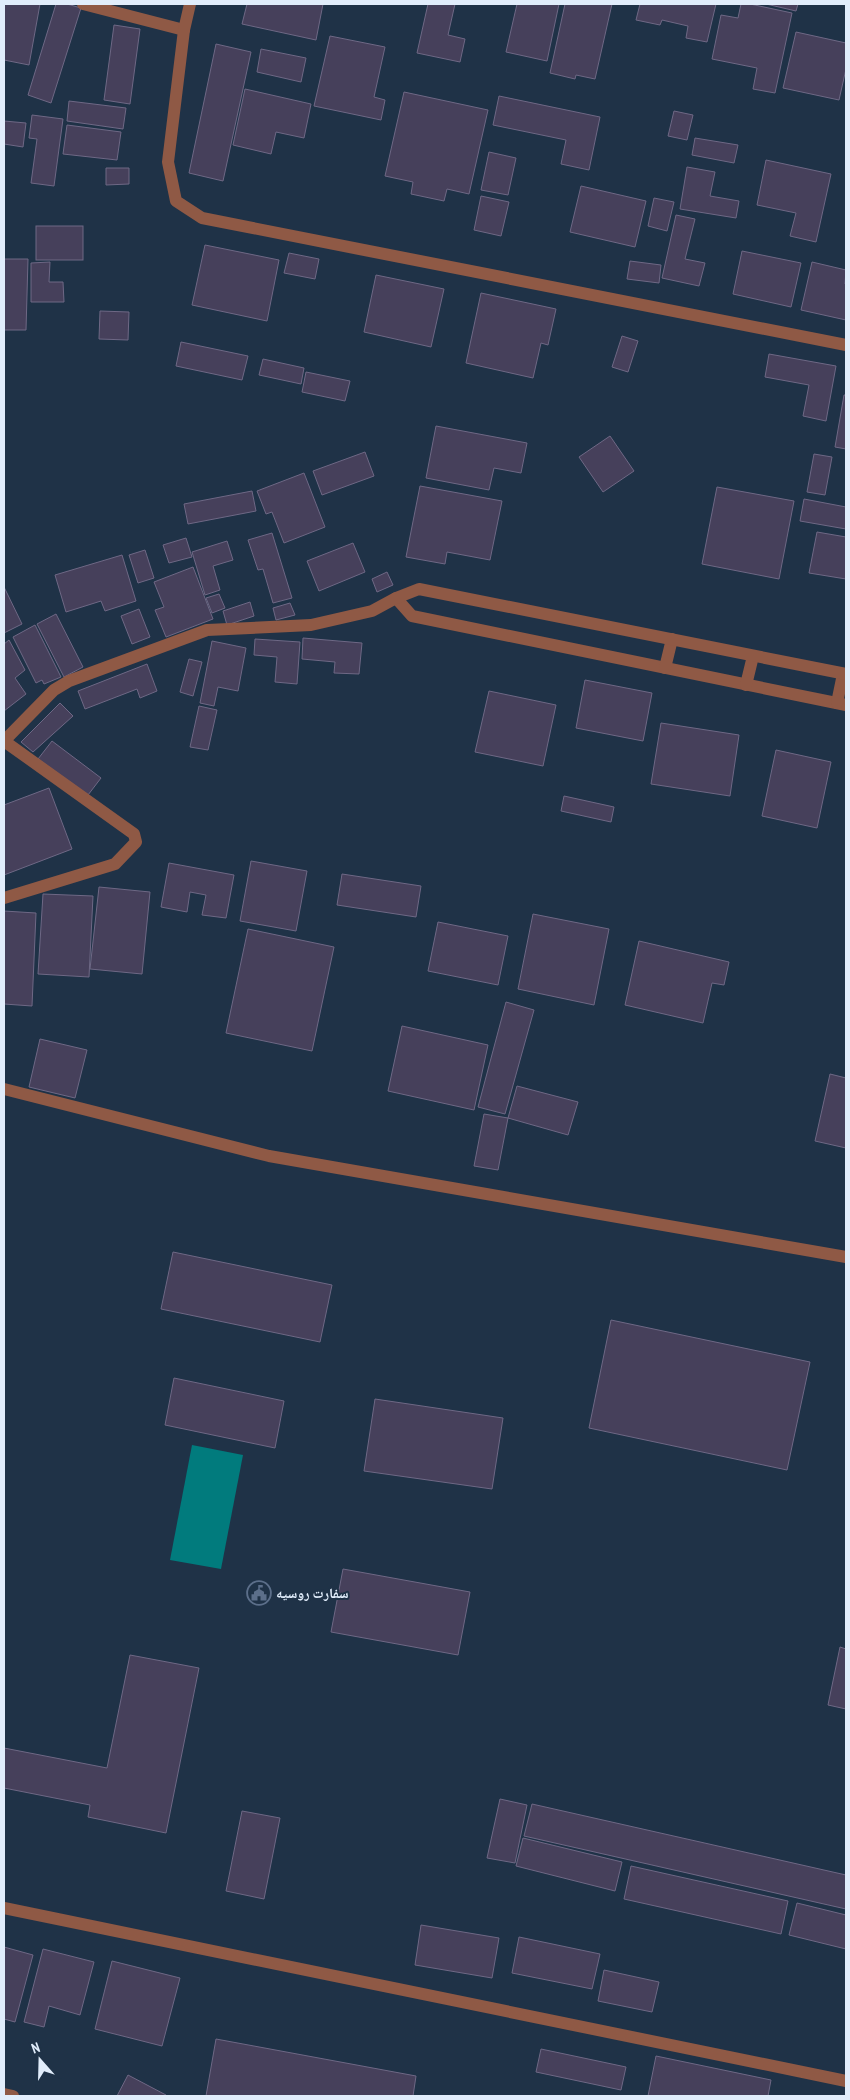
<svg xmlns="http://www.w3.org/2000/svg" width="850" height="2100" font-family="'PT Sans Narrow','Noto Naskh Arabic',sans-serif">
	<rect width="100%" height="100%" fill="#1f3247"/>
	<polygon fill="#017b7d" points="192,1445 243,1455 221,1569 170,1560"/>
	<g fill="#46405b" stroke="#6e6885">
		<polygon points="4,4 40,4 29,65 4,60"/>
		<polygon points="56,4 67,4 81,8 51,103 28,95"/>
		<polygon points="247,4 323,4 316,40 242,24"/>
		<polygon points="428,4 455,4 448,35 465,39 460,62 417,53"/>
		<polygon points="517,4 559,4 547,61 506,52"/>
		<polygon points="565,4 612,4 595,79 576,75 575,79 550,73"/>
		<polygon points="640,4 716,4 707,42 686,38 688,26 662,20 660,25 636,20"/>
		<polygon points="741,4 750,4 792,13 775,93 753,89 757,68 712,59 721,15 738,18"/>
		<polygon points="766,4 798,4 796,11"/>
		<polygon points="114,25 140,29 130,104 104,100"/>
		<polygon points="796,32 846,43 846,69 839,100 783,88"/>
		<polygon points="330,36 385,47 374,97 385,100 381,120 314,106"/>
		<polygon points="216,44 251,52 223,181 189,173"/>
		<polygon points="261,49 306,58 301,82 257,72"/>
		<polygon points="245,89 311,104 304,138 276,132 271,154 233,145"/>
		<polygon points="404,92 488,110 469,194 447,189 444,201 411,194 413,182 385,176"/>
		<polygon points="499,96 600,117 589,170 561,164 566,140 493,125"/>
		<polygon points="69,101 126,108 123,129 67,121"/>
		<polygon points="674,111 693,115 687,140 668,136"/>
		<polygon points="32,115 63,119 54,186 31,183 37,139 29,138"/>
		<polygon points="4,121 26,123 23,147 4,144"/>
		<polygon points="67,125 121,132 117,160 63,154"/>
		<polygon points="695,138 738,145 734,163 692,155"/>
		<polygon points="489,152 516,158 508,195 481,190"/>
		<polygon points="766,160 831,174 816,242 790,236 796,213 757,205"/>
		<polygon points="687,167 715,172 710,196 739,201 736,218 680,209"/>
		<polygon points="106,168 129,168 129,184 106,185"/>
		<polygon points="581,186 646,201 635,247 570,232"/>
		<polygon points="481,196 509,202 501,236 474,230"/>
		<polygon points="654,198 674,202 667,231 648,226"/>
		<polygon points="676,215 695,219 685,259 705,263 699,286 662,278"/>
		<rect x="36" y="226" width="47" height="34"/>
		<polygon points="205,245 279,260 267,321 192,305"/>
		<polygon points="742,251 801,263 791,307 733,294"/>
		<polygon points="289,253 319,259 315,279 284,273"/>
		<polygon points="4,259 28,259 26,330 4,330"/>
		<polygon points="630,261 661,265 659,283 627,279"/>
		<polygon points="50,262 49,282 63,282 64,302 31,302 31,263"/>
		<polygon points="812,262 846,270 845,284 846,284 846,320 801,310"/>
		<polygon points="376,275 444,289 431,347 364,332"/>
		<polygon points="481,293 556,309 548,345 541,343 533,378 466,363"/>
		<polygon points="100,311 129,312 128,340 99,339"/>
		<polygon points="622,336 638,341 628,372 612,367"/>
		<polygon points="181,342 248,356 242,380 176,366"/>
		<polygon points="769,354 836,366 826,421 803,416 809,385 765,377"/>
		<polygon points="263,359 304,368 301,384 259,375"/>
		<polygon points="306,372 350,381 345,401 302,392"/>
		<polygon points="844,395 846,395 846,449 835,447"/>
		<polygon points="436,426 527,443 521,473 494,468 489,490 426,478"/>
		<polygon points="610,436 634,471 603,492 579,457"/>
		<polygon points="365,452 374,476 322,495 313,471"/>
		<polygon points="814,454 832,457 825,495 807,492"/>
		<polygon points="304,473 325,527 284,543 272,512 266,514 257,491"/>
		<polygon points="420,486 502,501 490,560 447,552 445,564 406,557"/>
		<polygon points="717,487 794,501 779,579 702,564"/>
		<polygon points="252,491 256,511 188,524 184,504"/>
		<polygon points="804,499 846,507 846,529 800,521"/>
		<polygon points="817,532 846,537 846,579 809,573"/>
		<polygon points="272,533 292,598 273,603 263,569 258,570 248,540"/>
		<polygon points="186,538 192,557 169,563 163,545"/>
		<polygon points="227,541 233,560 213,566 220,590 205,595 192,552"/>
		<polygon points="353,543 365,572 319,591 307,561"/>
		<polygon points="145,550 154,578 138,583 129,555"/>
		<polygon points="122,555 136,601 105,611 101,601 66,612 55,575"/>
		<polygon points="193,567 213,619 166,637 155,610 164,607 154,582"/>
		<polygon points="387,572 393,585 377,592 372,579"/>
		<polygon points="4,587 22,624 4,633"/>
		<polygon points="219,594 225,608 212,613 206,598"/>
		<polygon points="250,602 254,616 227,625 223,611"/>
		<polygon points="290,603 295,615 276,620 273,608"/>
		<polygon points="139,609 150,637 132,644 121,616"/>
		<polygon points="56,614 83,667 64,677 37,624"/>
		<polygon points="35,625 61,677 44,684 42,680 36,683 13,637"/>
		<polygon points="303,638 362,643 359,674 334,673 335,662 302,659"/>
		<polygon points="255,639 300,642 297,684 275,682 277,657 254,655"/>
		<polygon points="9,640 25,670 15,678 26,694 4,711 4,644"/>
		<polygon points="212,641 246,648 238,691 218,687 214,706 200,703"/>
		<polygon points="189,659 202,662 193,696 180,692"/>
		<polygon points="147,664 157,691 140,698 137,689 85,709 78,691"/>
		<polygon points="585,680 652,693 643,741 576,728"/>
		<polygon points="489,691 556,705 543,766 475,752"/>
		<polygon points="60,703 73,716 33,752 21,742"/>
		<polygon points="199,706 217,710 208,750 190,747"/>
		<polygon points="661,723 739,735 730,796 651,784"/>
		<polygon points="52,741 101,778 88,795 38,759"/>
		<polygon points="776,750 831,762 817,828 762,816"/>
		<polygon points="49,788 72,849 4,875 4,805"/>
		<polygon points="564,796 614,807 611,822 561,811"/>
		<polygon points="251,861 307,871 296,931 240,921"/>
		<polygon points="169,863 234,875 226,918 202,915 206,895 190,892 187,912 161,907"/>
		<polygon points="342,874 421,886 416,917 337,905"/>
		<polygon points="99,887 150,892 142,974 90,969"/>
		<polygon points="43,894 93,896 89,977 38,974"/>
		<polygon points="4,911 36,913 32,1006 4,1004"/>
		<polygon points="533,914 609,929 594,1005 518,989"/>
		<polygon points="438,922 508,936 498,985 428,971"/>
		<polygon points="248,929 334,947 312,1051 226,1033"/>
		<polygon points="639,941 729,962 724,985 712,983 703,1023 625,1005"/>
		<polygon points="506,1002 534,1010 505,1114 478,1107"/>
		<polygon points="402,1026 488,1045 474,1110 388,1091"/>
		<polygon points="40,1039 87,1050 75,1098 29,1087"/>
		<polygon points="830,1074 846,1078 846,1148 815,1141"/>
		<polygon points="517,1086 578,1102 568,1135 508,1118"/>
		<polygon points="484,1114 508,1118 498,1170 474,1166"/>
		<polygon points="173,1252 332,1285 320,1342 161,1309"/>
		<polygon points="611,1320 810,1362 787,1470 589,1428"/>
		<polygon points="174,1378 284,1401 275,1448 165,1425"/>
		<polygon points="375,1399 503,1418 492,1489 364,1471"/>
		<polygon points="343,1569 470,1592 458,1655 331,1632"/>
		<polygon points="840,1647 846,1649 846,1709 828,1705"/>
		<polygon points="130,1655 199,1668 166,1833 88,1817 90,1805 4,1788 4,1748 107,1768"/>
		<polygon points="500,1799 527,1805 515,1863 487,1858"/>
		<polygon points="532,1804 846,1875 846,1909 524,1836"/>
		<polygon points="242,1811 280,1818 264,1899 226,1891"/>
		<polygon points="523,1838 622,1862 615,1891 516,1866"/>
		<polygon points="631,1866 788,1901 781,1934 624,1899"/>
		<polygon points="797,1903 846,1915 846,1949 789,1935"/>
		<polygon points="421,1925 499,1938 492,1978 415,1965"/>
		<polygon points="519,1937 600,1954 592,1989 512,1973"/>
		<polygon points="4,1947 33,1955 15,2022 4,2019"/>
		<polygon points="43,1949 94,1962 80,2015 49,2006 44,2027 24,2022"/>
		<polygon points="112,1961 180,1978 162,2046 95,2029"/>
		<polygon points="604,1970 659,1982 652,2012 598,2001"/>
		<polygon points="216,2039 416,2076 413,2096 206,2096"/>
		<polygon points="541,2049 626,2067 621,2090 536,2072"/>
		<polygon points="656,2056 771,2080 768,2096 648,2096"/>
		<polygon points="128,2075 166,2095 165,2096 117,2096"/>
	</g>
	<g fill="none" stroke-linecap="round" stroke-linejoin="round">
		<g stroke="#8f5945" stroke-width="12">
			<polyline points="83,4 184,30"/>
			<polyline points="190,4 184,30 168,162 176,201 202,218 846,345"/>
			<polyline points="396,598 412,616 846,705"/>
			<polyline points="665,668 672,639"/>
			<polyline points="746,685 753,656"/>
			<polyline points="837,703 843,674"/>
			<polyline points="4,741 54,690 69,681 207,630 311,625 372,611 396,598 419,589 846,674"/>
			<polyline points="4,741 134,834 136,842 115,864 4,898"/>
			<polyline points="4,1089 269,1156 846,1257"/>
			<polyline points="4,1908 846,2081"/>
			<polyline points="4,2094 13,2096"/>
		</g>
	</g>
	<defs>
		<g id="civic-ring" transform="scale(1.25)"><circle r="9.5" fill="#1f3247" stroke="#5c6f8a" stroke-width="1.5"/><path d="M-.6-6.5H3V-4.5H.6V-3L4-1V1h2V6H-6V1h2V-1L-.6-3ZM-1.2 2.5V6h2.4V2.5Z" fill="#5c6f8a"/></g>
	</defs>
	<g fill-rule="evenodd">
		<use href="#civic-ring" x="259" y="1593"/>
	</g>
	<g text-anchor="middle" stroke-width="4" stroke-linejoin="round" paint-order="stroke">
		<g font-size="14" font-weight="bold" fill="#e1edfb" stroke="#1f3247" text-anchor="start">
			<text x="276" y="1598">سفارت روسیه</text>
		</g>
	</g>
	<rect width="850" height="2100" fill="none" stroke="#e1edfb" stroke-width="10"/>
	<g transform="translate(40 2060) rotate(340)" stroke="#1f3247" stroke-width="4" paint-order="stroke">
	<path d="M0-4L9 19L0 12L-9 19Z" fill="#e1edfb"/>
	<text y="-8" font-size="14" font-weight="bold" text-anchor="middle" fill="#e1edfb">N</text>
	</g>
</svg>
